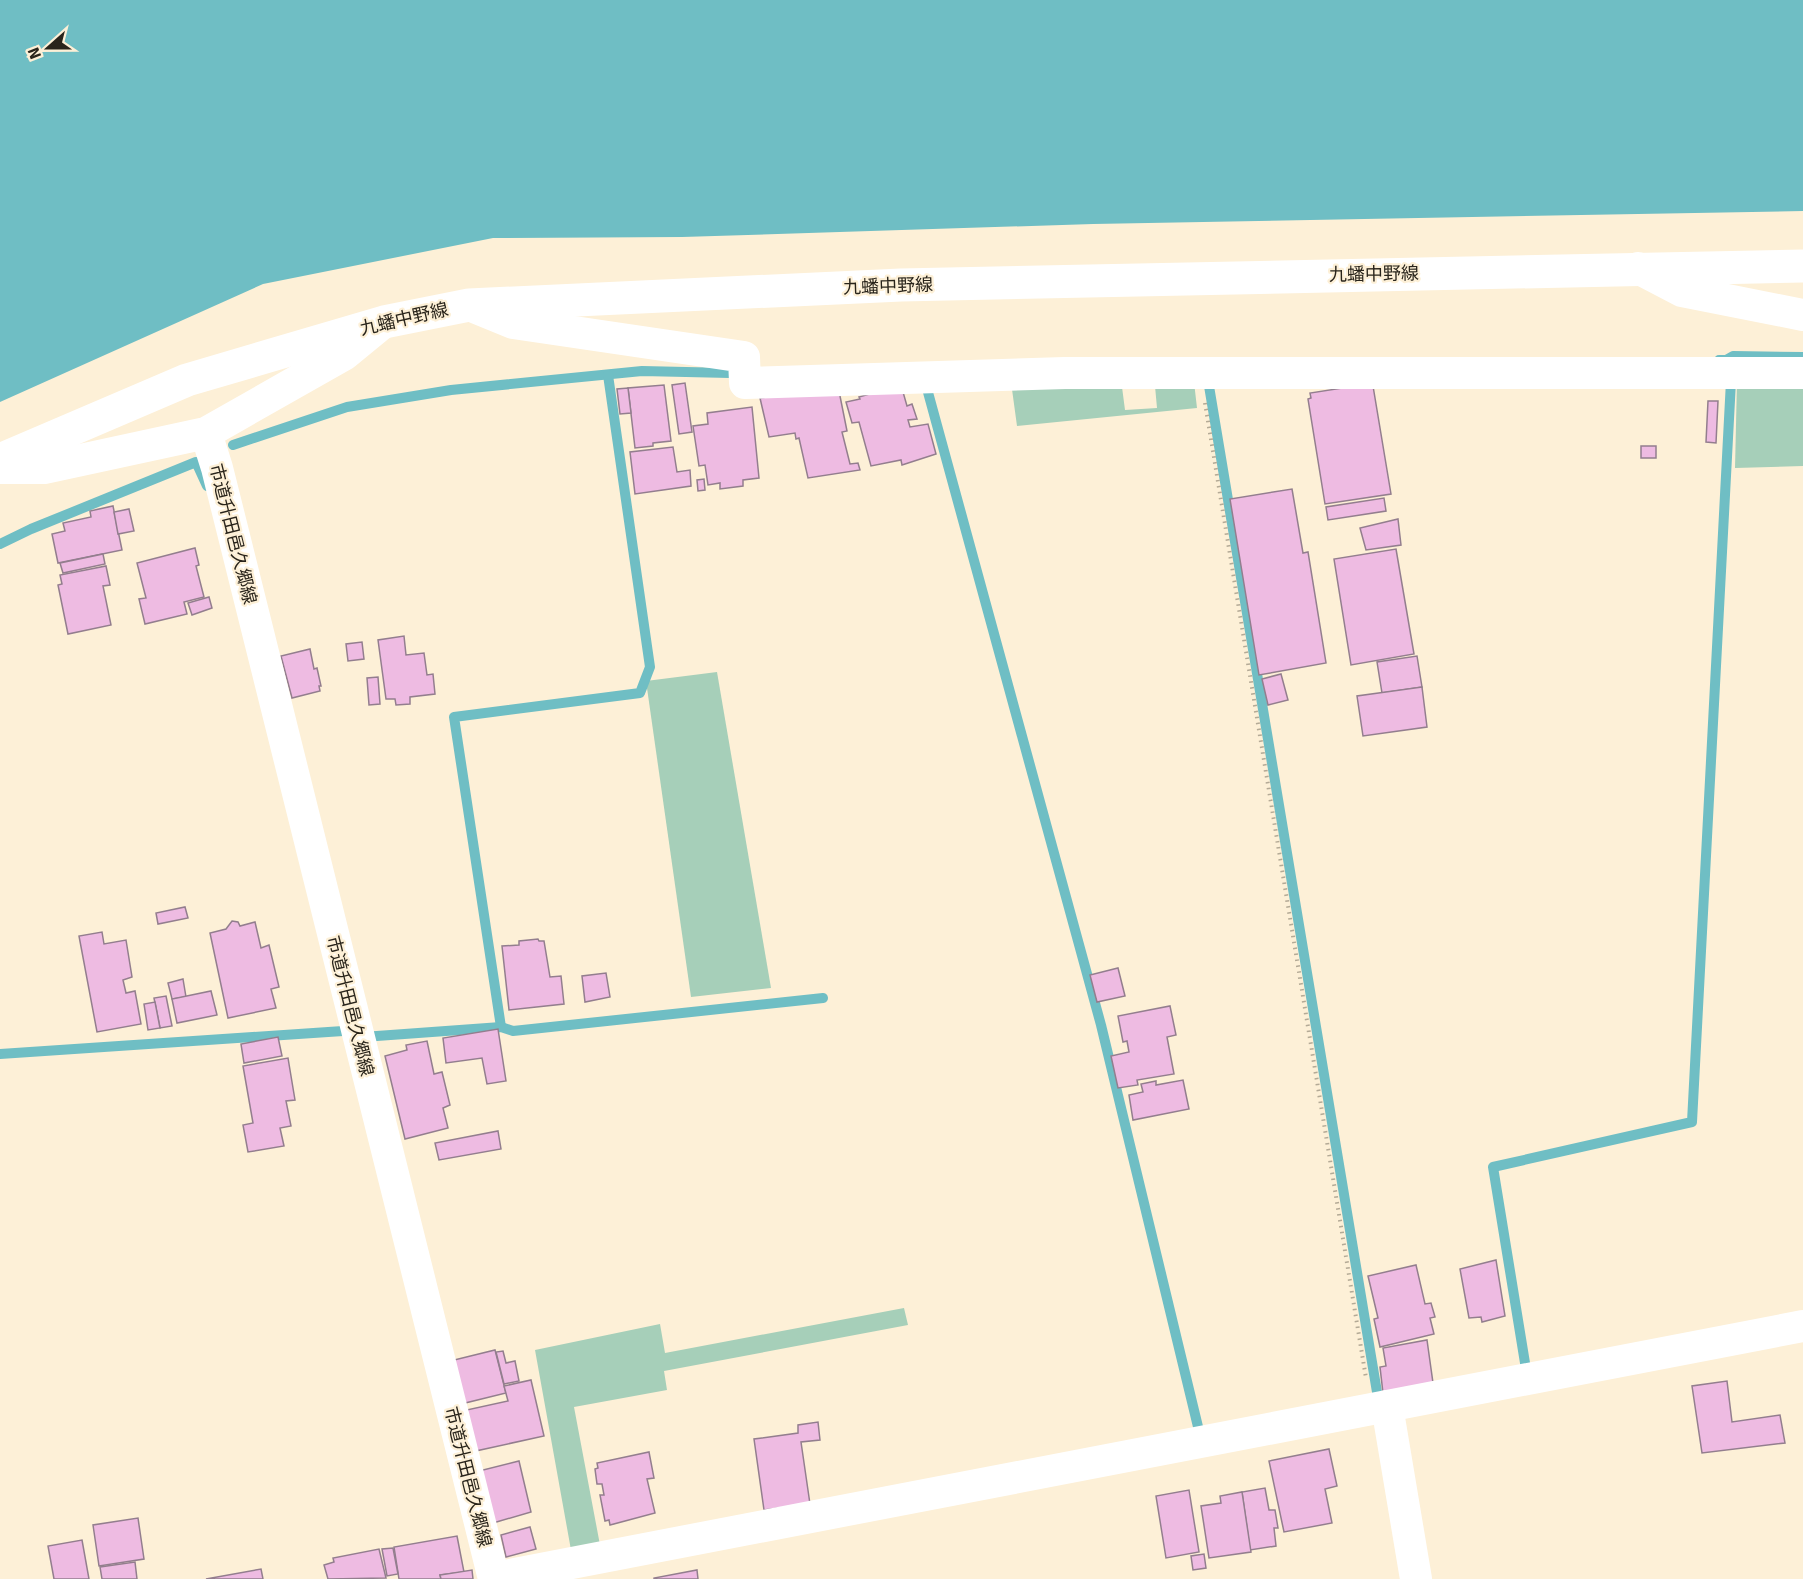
<svg xmlns="http://www.w3.org/2000/svg" width="1803" height="1579" font-family="Signika,'Noto Sans JP',sans-serif">
	<rect width="100%" height="100%" fill="#fdf0d7"/>
	<g fill="#a6cfb9" fill-rule="evenodd">
		<polygon points="1737,381 1803,382 1803,466 1735,468"/>
		<path d="M 1011,382 L 1194,382 L 1197,408 L 1017,426 ZM 1155,386 L 1157,408 L 1125,410 L 1122,387 Z"/>
		<polygon points="717,672 771,988 691,997 646,681"/>
		<polygon points="904,1308 908,1325 664,1371 667,1390 574,1407 600,1545 571,1550 535,1350 660,1324 665,1353"/>
	</g>
	<polygon fill="#6fbec4" points="0,0 1803,0 1803,211 1093,224 682,237 493,238 263,284 0,402"/>
	<g fill="none" stroke-linecap="round" stroke-linejoin="round">
		<g stroke="#6fbec4" stroke-width="10">
			<polyline points="1719,360 1726,360 1733,356 1803,357"/>
			<polyline points="926,385 1101,1025 1200,1435"/>
			<polyline points="1209,386 1378,1398"/>
			<polyline points="233,445 347,407 451,390 642,371 730,373"/>
			<polyline points="0,544 31,529 196,462 207,486"/>
			<polyline points="501,1027 454,717 640,693 650,667 608,375"/>
			<polyline points="363,1037 501,1027 513,1031 823,998"/>
			<polyline points="0,1054 343,1031"/>
			<polyline points="1526,1369 1493,1167 1692,1122 1731,381"/>
		</g>
	</g>
	<g fill="#eebbe2" stroke="#937e8e" stroke-width="1.5">
		<polygon points="685,383 692,432 679,434 672,385"/>
		<polygon points="1368,384 1373,386 1391,494 1325,504 1308,399 1311,398 1310,393"/>
		<polygon points="664,385 671,441 653,443 653,446 635,448 628,388"/>
		<polygon points="901,385 907,406 912,404 917,419 908,420 910,427 928,424 936,454 902,465 901,460 871,466 859,422 852,423 846,402 860,399 859,397"/>
		<polygon points="838,386 847,431 842,432 850,464 858,463 860,470 808,478 799,438 796,439 795,433 769,437 760,398"/>
		<polygon points="628,388 631,413 620,414 617,389"/>
		<polygon points="1708,401 1718,401 1716,443 1706,442"/>
		<polygon points="752,407 759,478 743,480 743,486 720,489 720,483 708,485 705,465 699,466 693,426 708,424 707,413"/>
		<rect x="1641" y="446" width="15" height="12"/>
		<polygon points="673,447 677,472 690,470 691,486 635,494 630,452"/>
		<polygon points="704,479 705,490 698,491 697,480"/>
		<polygon points="1292,489 1303,553 1308,552 1326,663 1259,675 1230,499"/>
		<polygon points="1384,498 1386,511 1328,520 1326,507"/>
		<polygon points="113,506 122,550 58,563 52,534 65,531 63,523 91,517 90,511"/>
		<polygon points="129,509 134,531 118,534 114,512"/>
		<polygon points="1398,519 1401,545 1366,550 1360,528"/>
		<polygon points="195,548 199,565 196,566 204,597 184,602 187,614 145,624 139,599 146,598 137,563"/>
		<polygon points="1396,549 1414,654 1351,665 1334,559"/>
		<polygon points="103,554 105,564 63,573 60,563"/>
		<polygon points="106,566 110,585 103,586 111,625 68,634 58,585 62,584 60,575"/>
		<polygon points="209,597 212,608 192,615 188,603"/>
		<polygon points="404,636 406,655 424,653 427,675 433,674 435,694 410,697 410,704 396,705 395,699 386,699 378,640"/>
		<polygon points="362,642 364,659 348,661 346,644"/>
		<polygon points="310,649 314,669 317,668 321,686 319,686 320,691 292,698 281,656"/>
		<polygon points="1417,656 1422,687 1382,693 1377,662"/>
		<polygon points="1281,674 1288,700 1268,705 1262,679"/>
		<polygon points="378,677 380,704 369,705 367,678"/>
		<polygon points="1422,687 1427,727 1363,736 1357,696"/>
		<polygon points="185,907 188,918 158,924 156,913"/>
		<polygon points="232,921 238,922 240,926 255,922 261,948 269,945 279,987 271,989 276,1008 228,1018 210,933 226,929"/>
		<polygon points="102,932 104,944 126,940 132,977 123,980 126,993 135,991 141,1024 97,1032 79,936"/>
		<polygon points="538,939 539,941 544,941 550,977 561,976 564,1004 509,1010 502,946 519,945 519,941"/>
		<polygon points="1118,968 1125,996 1097,1002 1090,975"/>
		<polygon points="606,973 610,997 585,1002 582,976"/>
		<polygon points="183,979 186,997 172,999 168,983"/>
		<polygon points="211,991 217,1015 177,1023 172,999"/>
		<polygon points="166,996 172,1026 160,1028 154,998"/>
		<polygon points="155,1002 160,1028 148,1030 144,1004"/>
		<polygon points="1170,1006 1176,1035 1167,1037 1174,1074 1137,1080 1138,1085 1118,1088 1111,1056 1129,1052 1127,1041 1123,1042 1118,1016"/>
		<polygon points="498,1029 506,1081 487,1084 482,1058 446,1063 443,1038"/>
		<polygon points="278,1037 282,1056 244,1063 241,1044"/>
		<polygon points="427,1041 434,1074 442,1072 450,1105 443,1108 448,1128 405,1139 385,1056 407,1050 406,1045"/>
		<polygon points="288,1058 295,1100 286,1101 291,1126 280,1128 284,1146 248,1152 243,1125 253,1123 243,1066"/>
		<polygon points="1183,1080 1189,1109 1133,1120 1129,1095 1143,1092 1141,1084 1156,1081 1156,1085"/>
		<polygon points="498,1131 501,1149 439,1160 435,1143"/>
		<polygon points="1496,1260 1505,1316 1482,1322 1481,1317 1469,1318 1460,1269"/>
		<polygon points="1416,1265 1425,1304 1431,1303 1435,1317 1430,1318 1434,1334 1380,1347 1374,1319 1378,1318 1368,1276"/>
		<polygon points="1427,1340 1433,1383 1383,1393 1380,1367 1386,1366 1383,1348"/>
		<polygon points="495,1350 506,1393 461,1404 450,1361"/>
		<polygon points="503,1351 506,1363 515,1361 519,1381 504,1384 496,1352"/>
		<polygon points="531,1380 544,1436 471,1452 462,1411 508,1401 504,1386"/>
		<polygon points="1727,1381 1732,1422 1780,1415 1785,1443 1702,1453 1692,1386"/>
		<polygon points="818,1422 820,1440 801,1442 810,1504 764,1510 754,1439 798,1433 798,1425"/>
		<polygon points="1329,1449 1337,1486 1325,1489 1332,1523 1284,1532 1269,1461"/>
		<polygon points="649,1452 654,1478 647,1479 655,1513 610,1525 609,1520 605,1521 600,1495 604,1495 602,1484 597,1484 595,1469 598,1468 597,1463"/>
		<polygon points="519,1461 531,1512 493,1523 479,1471"/>
		<polygon points="1265,1488 1269,1510 1275,1510 1278,1528 1274,1528 1276,1546 1250,1550 1242,1492"/>
		<polygon points="1189,1490 1199,1552 1166,1558 1156,1496"/>
		<polygon points="1242,1492 1251,1552 1209,1558 1201,1506 1221,1503 1220,1496"/>
		<polygon points="138,1518 144,1559 99,1566 93,1525"/>
		<polygon points="530,1527 536,1549 506,1557 501,1535"/>
		<polygon points="457,1536 464,1572 440,1575 441,1579 399,1579 394,1547"/>
		<polygon points="82,1540 89,1579 54,1579 48,1546"/>
		<polygon points="393,1548 398,1574 387,1576 382,1549"/>
		<polygon points="379,1549 386,1578 328,1579 324,1565 334,1562 333,1558"/>
		<polygon points="1204,1554 1206,1568 1193,1570 1191,1556"/>
		<polygon points="135,1562 137,1579 102,1579 100,1567"/>
		<polygon points="261,1569 263,1579 206,1579"/>
		<polygon points="472,1570 473,1579 441,1579 440,1575"/>
		<polygon points="697,1570 698,1579 654,1579 654,1578"/>
	</g>
	<g fill="none" stroke-linecap="round" stroke-linejoin="round">
		<polyline stroke="#b4aa96" stroke-width="4" stroke-dasharray="1.5 4.5" stroke-linecap="butt" points="1205,403 1366,1378"/>
		<g stroke="#fff" stroke-width="32">
			<polyline points="1638,268 1682,291 1803,315"/>
			<polyline points="469,305 513,323 744,357 745,383 1065,373 1803,373"/>
			<polyline points="206,433 217,468 494,1579"/>
			<polyline points="0,468 44,468 206,433 345,354 384,322"/>
			<polyline points="1387,1406 1416,1579"/>
			<polyline points="494,1578 1803,1326"/>
		</g>
		<polyline stroke="#fff" stroke-width="33" points="0,460 187,380 384,322 469,305 901,285 1803,266"/>
	</g>
	<g text-anchor="middle" stroke-width="4.5" stroke-linejoin="round" paint-order="stroke">
		<g font-size="18" fill="#29241b" stroke="#fdf0d7">
			<text transform="translate(1374 274) rotate(-1)" y="6">九蟠中野線</text>
			<text transform="translate(888 286) rotate(-2)" y="6">九蟠中野線</text>
			<text transform="translate(404 319) rotate(-13)" y="6">九蟠中野線</text>
			<text transform="translate(233 534) rotate(76)" y="6">市道升田邑久郷線</text>
			<text transform="translate(350 1006) rotate(76)" y="6">市道升田邑久郷線</text>
			<text transform="translate(468 1477) rotate(76)" y="6">市道升田邑久郷線</text>
		</g>
	</g>
	<g transform="translate(48 48) rotate(249)" stroke="#fdf0d7" stroke-width="4.5" paint-order="stroke">
	<path d="M0-4.5L10 22L0 15L-10 22Z" fill="#29241b"/>
	<text y="-9" font-size="16" font-weight="bold" text-anchor="middle" fill="#29241b">N</text>
	</g>
</svg>
